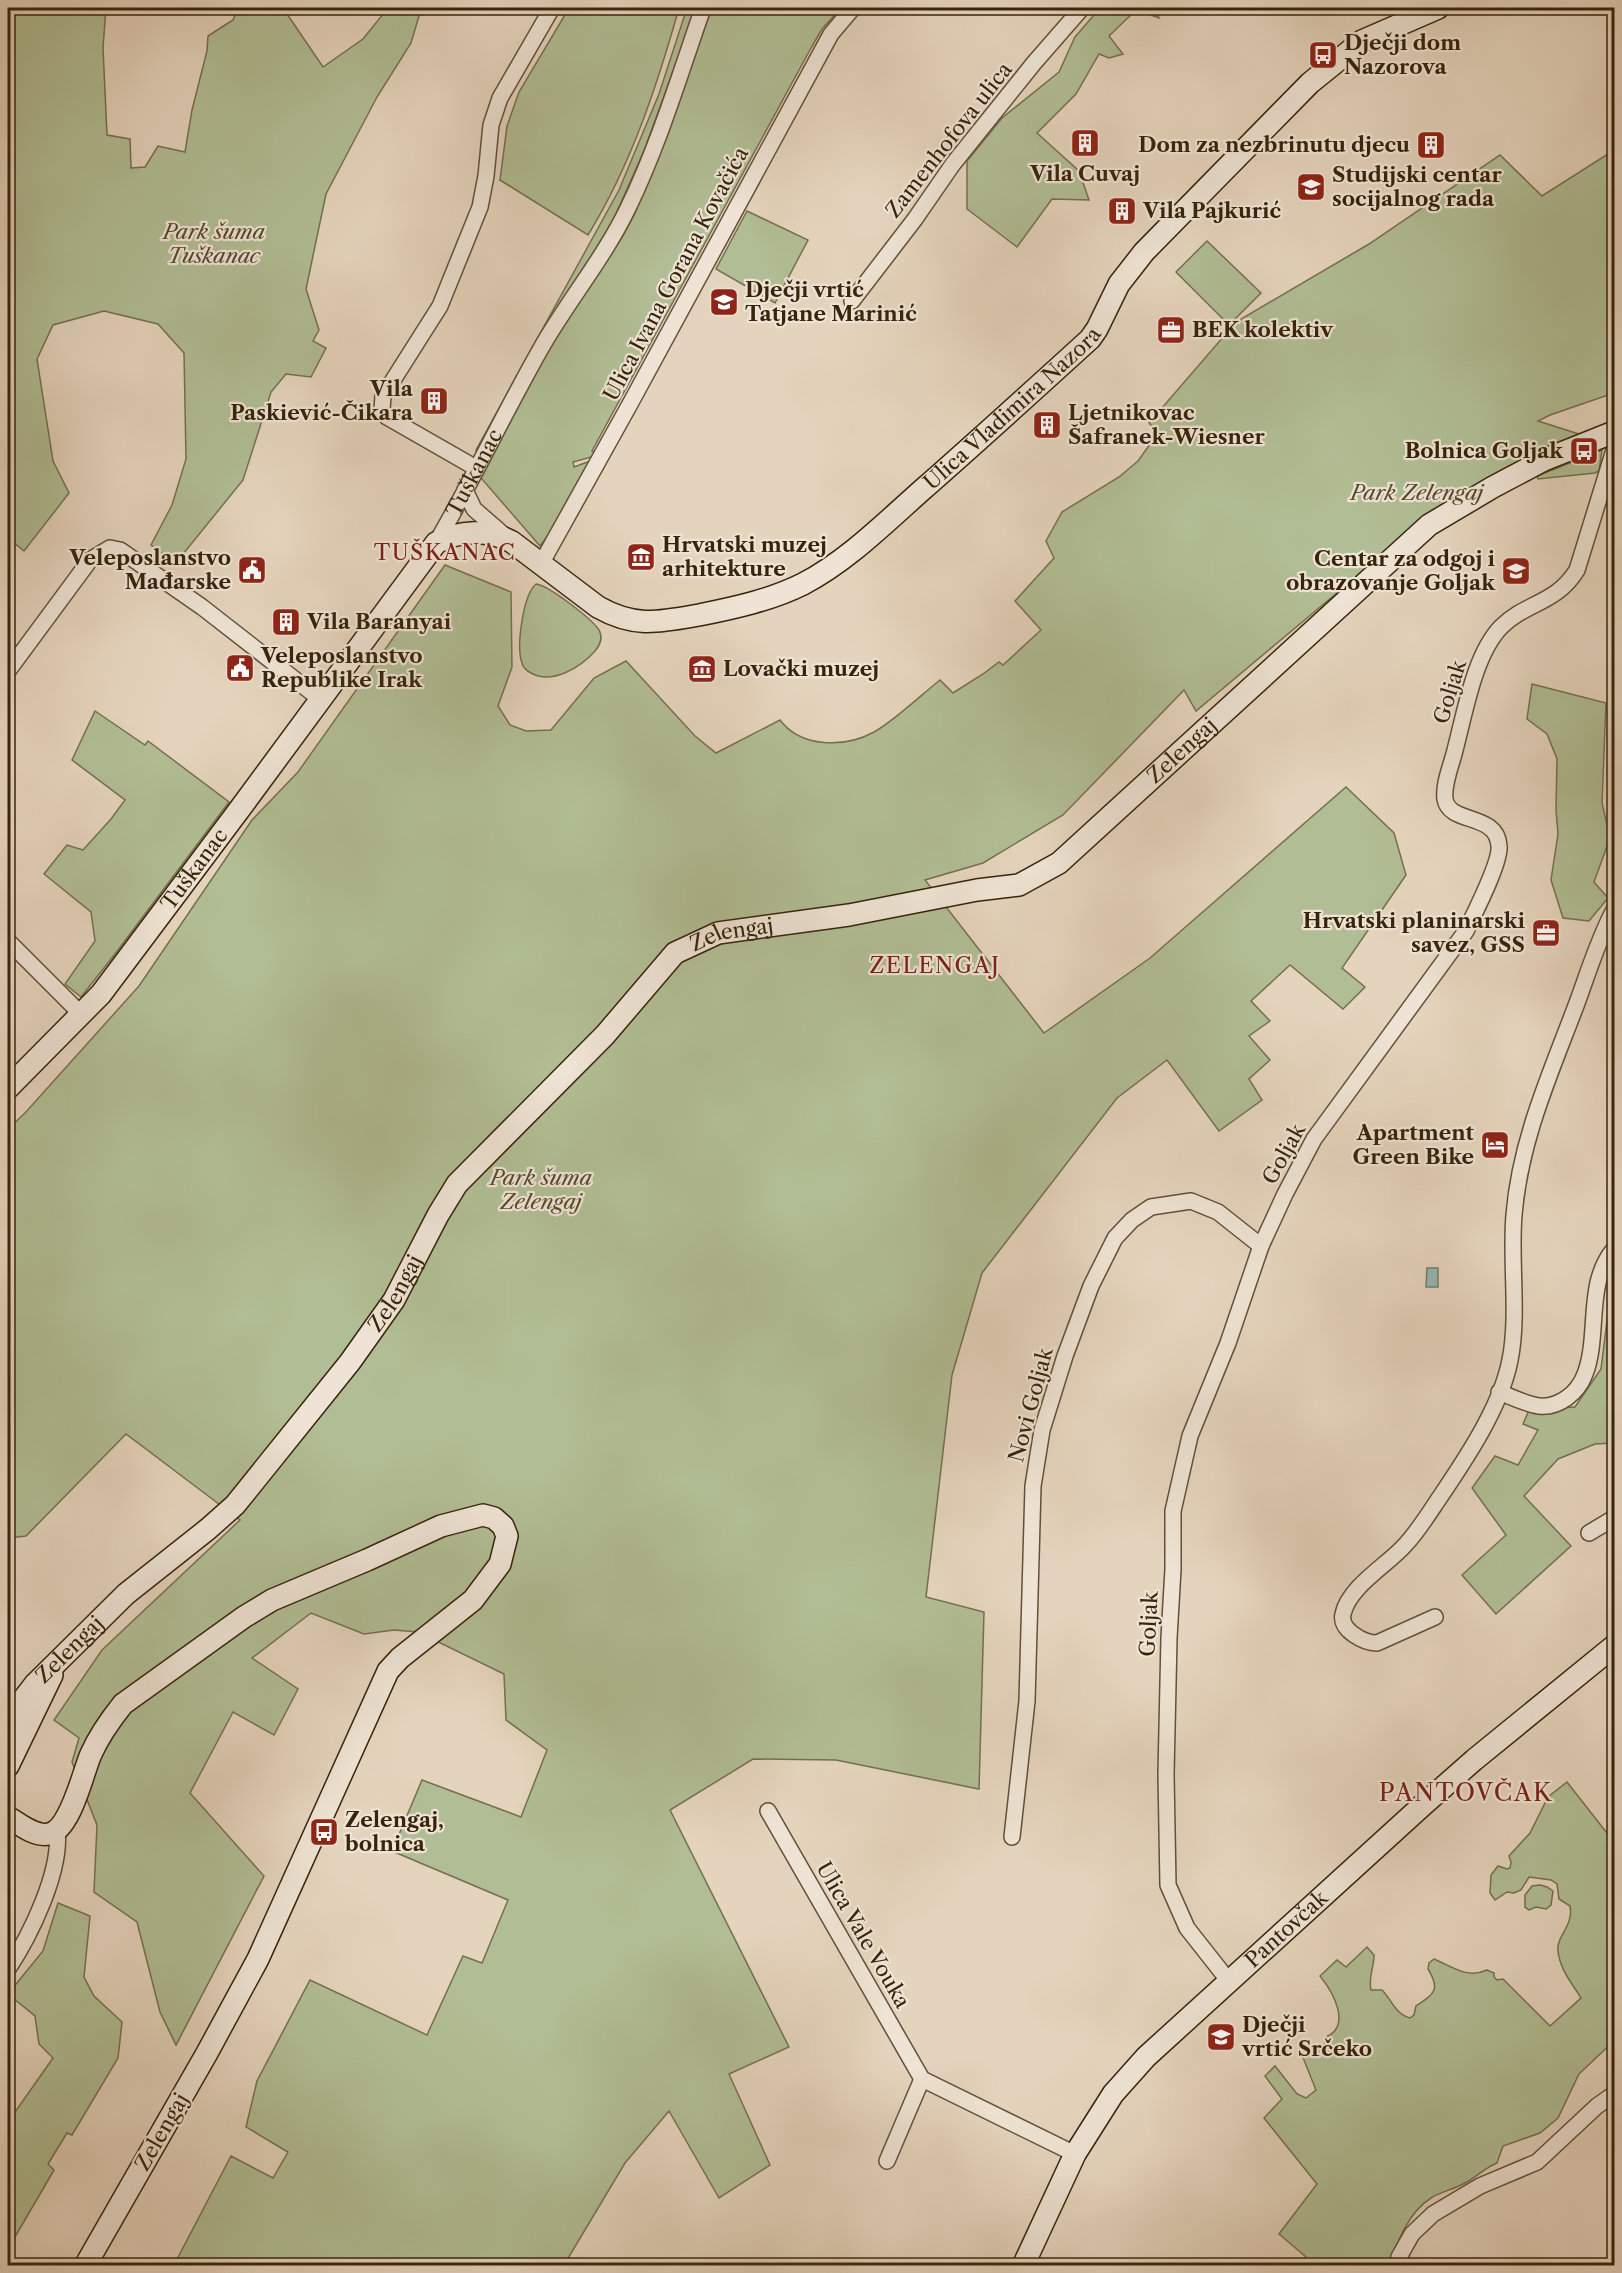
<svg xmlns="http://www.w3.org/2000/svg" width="1622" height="2273" font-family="'Libre Caslon Text',serif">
	<rect width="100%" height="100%" fill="#e5d4bd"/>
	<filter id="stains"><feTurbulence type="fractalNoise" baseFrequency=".00333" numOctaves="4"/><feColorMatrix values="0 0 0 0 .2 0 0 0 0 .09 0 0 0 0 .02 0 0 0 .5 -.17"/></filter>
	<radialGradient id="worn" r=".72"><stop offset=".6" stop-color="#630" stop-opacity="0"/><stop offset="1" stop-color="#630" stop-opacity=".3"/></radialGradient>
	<g fill="#b1bd94" stroke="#747050" stroke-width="1.5">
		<polygon points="8,8 106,8 103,48 107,135 130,139 131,168 145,167 158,146 185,152 192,110 207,51 208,36 233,20 238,8 283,8 323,67 363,39 388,8 424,8 419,16 411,43 377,97 326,194 306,289 319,330 313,341 326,348 311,377 286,374 271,392 243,480 175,564 151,545 172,505 186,459 184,353 158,324 104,311 53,325 37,359 53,461 69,493 24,551 8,538"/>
		<path d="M 569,8 L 679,8 C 657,86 631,165 588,235 L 500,180 L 507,126 L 519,92 Z"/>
		<polygon points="687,8 696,8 644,151 612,223 558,309 479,451 476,450 619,190 659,94"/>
		<polygon points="712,8 841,8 822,29 811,48 592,451 596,453 595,456 573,462 574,467 593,460 558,522 540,546 481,478 542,361 582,296 622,237 635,213"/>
		<polygon points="1100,8 1154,8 1159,18 1136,10 1109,36 1123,54 1109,58 1099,54 1076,94 1037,133 1079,171 1089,200 1052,199 1017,247 967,209 967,161 1002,118 1059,72 1075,37"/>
		<path d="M 1614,150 L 1614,393 L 1550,415 L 1538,421 L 1582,435 L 1424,520 L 1196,711 L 1184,690 L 1063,815 L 983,863 L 925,880 L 1044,1033 L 1150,958 L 1346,787 L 1394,833 L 1406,875 L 1342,968 L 1365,987 L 1343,1009 L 1290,965 L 1251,1001 L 1270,1021 L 1249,1036 L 1270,1060 L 1249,1079 L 1262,1100 L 1219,1131 L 1167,1060 L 1117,1098 L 982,1273 L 952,1375 L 926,1597 L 984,1612 L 979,1789 L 836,1760 L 753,1759 L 670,1810 L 789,2047 L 729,2074 L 770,2165 L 719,2198 L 669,2111 L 625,2163 L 564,2265 L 174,2265 L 231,2156 L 273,2178 L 288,2152 L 246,2127 L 257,2081 L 310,1980 L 427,2035 L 463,1956 L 482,1963 L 508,1900 L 392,1851 L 422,1780 L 521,1817 L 547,1750 L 506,1720 L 504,1674 L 418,1632 L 394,1630 L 364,1634 L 311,1613 L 252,1658 L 298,1689 L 274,1735 L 233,1712 L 190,1793 L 264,1876 L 176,2045 L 160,2012 L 137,1922 L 94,1892 L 97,1825 L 72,1762 L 79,1738 L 54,1720 L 102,1650 L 240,1520 L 126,1434 L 26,1536 L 8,1538 L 8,1129 L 25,1113 L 139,986 L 252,820 L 298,772 L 445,565 L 511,592 L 512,667 L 498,706 L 510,725 L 526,731 L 551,730 L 594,678 L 626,661 L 695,736 L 716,753 L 780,720 C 801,748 845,748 874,732 C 894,721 921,695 940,680 L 953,693 L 983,674 L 999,662 L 1003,665 L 1041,630 L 1015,601 L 1054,558 L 1046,541 L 1062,512 L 1119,477 L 1138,461 L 1158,433 L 1149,423 L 1236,322 L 1369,244 L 1500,155 L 1542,196 Z"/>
		<polygon points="747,211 808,240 775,303 716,269"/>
		<polygon points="1207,241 1261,293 1229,325 1176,272"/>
		<polygon points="1602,450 1599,471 1595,473 1538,479 1537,476"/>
		<path d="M 536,584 C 548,585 592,619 599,630 C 603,637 600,645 595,651 C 581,667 552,685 531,673 C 527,671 523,667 522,663 C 516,647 523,595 536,584 Z"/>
		<polygon points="1532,684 1606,703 1602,803 1610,838 1594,882 1608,898 1589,921 1563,918 1551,880 1558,834 1556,810 1557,759 1547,734 1527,719"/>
		<polygon points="95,711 145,745 148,741 229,802 115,954 81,997 65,984 95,941 91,912 44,874 67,845 83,850 111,819 125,800 72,760"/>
		<polygon points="1614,1264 1614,1443 1595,1444 1558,1459 1524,1496 1571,1546 1496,1614 1462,1575 1506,1535 1472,1488 1495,1456 1518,1465 1538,1430 1523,1424 1529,1410 1575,1407 1601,1369"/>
		<path d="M 1567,1782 L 1614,1842 L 1614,2041 L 1579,2074 L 1558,2118 L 1540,2133 L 1503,2146 L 1497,2163 C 1484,2168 1477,2177 1465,2183 C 1454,2189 1441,2192 1431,2198 C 1409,2212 1396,2242 1391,2266 L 1303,2265 L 1306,2257 L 1279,2234 L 1317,2184 L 1264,2118 L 1282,2099 L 1265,2076 L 1275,2066 L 1297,2094 L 1306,2098 L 1316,2090 L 1302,2055 L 1301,2047 L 1306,2043 L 1323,2051 L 1326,2037 C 1352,2026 1333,1992 1320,1976 L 1337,1960 L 1346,1967 L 1367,1947 L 1374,1955 C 1374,1967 1368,1978 1371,1990 L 1382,1990 C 1392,2000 1395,2014 1410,2018 L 1414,2015 L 1416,2006 C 1434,1994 1441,1990 1428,1969 L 1429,1963 L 1434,1959 C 1453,1967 1467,1979 1487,1970 L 1494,1973 L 1494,1977 L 1497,1980 L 1503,1979 L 1550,2026 L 1581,1998 C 1572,1983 1560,1970 1558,1951 C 1556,1936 1574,1926 1570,1906 L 1559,1899 L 1557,1884 L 1551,1880 L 1529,1877 L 1521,1890 L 1514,1893 L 1507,1892 L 1495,1900 L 1490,1893 L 1491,1875 L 1498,1866 L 1507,1869 L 1510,1868 L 1511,1862 L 1509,1856 L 1530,1833 L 1548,1797 Z"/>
		<polygon points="1540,1885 1547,1887 1553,1891 1551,1905 1546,1909 1536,1907 1529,1910 1525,1907 1525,1895 1532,1886"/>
		<polygon points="58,1903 90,1916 84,1977 94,1996 122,2022 118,2058 72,2135 67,2133 48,2164 54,2170 8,2249 8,2122 53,2058 39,2044 35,2016 8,1994 43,1951"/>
	</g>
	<polygon fill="#96b8b2" stroke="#707d6f" stroke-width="1.5" points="1427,1268 1438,1268 1438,1287 1426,1287"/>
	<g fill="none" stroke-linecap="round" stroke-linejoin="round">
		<g stroke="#625038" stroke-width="18">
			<g id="street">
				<polyline points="852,301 915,219 953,164 1034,63 1082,8"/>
				<polyline points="476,468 387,417 382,410 383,396 440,306 480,207 486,176 491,125 500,98 552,8"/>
				<polyline points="465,490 474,509 505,536"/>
				<path id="s1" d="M 436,543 C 474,478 506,409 544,343 C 571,297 605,256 628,208 C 659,144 680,74 703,8"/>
				<polyline points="541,564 630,404 831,34 853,8"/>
				<polyline points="8,671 90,560 110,548 120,550 202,607 320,699"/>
				<polyline points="8,941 81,1014"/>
				<path d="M 1499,1392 C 1512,1397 1525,1404 1539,1406 C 1559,1408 1578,1393 1585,1374 C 1600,1335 1585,1283 1614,1249"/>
				<polyline points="1589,1533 1614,1518"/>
				<path d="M 1435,1617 L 1377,1643 C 1364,1643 1339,1630 1343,1614 C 1349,1586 1389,1564 1406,1544 C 1418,1531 1428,1515 1438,1500 C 1455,1475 1472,1450 1486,1423 C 1496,1404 1506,1381 1510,1360 C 1519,1316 1510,1260 1514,1215 C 1520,1140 1551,1072 1577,1003 C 1588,973 1599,937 1614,910"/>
				<polyline points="768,1811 922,2079 1075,2154"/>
				<polyline points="1012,1837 1027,1701 1033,1486 1042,1430 1065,1356 1091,1286 1115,1238 1132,1220 1151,1207 1191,1201 1218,1212 1261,1246"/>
				<path d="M 8,1969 C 30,1936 62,1871 57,1830"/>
				<path d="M 1228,1980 L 1187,1928 L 1168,1885 L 1166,1774 L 1169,1638 L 1173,1569 L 1173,1511 L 1190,1436 L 1228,1343 L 1261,1246 L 1285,1194 L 1314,1139 L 1466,931 C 1474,914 1501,862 1499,846 C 1497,812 1449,825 1445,799 C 1443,783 1452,764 1455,750 C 1465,713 1474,655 1501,627 C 1526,602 1556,604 1577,570 L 1614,450"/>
				<polyline points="887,2161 922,2079"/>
				<polyline points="1397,2266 1399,2257 1412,2234 1433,2214 1480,2186 1537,2162 1597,2106 1614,2094"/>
			</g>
		</g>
		<g stroke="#37240b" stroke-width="24">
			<g id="secondary">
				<path id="s2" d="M 8,1088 L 101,994 L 239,810 L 436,543 C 459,530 489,529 512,542 L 598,607 C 635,628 659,622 699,615 C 734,608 771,600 803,584 C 847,561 885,523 921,491 C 978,441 1034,390 1090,339 L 1097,329 L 1119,284 L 1144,252 L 1310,83 L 1362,41 L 1438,8"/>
				<path id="s3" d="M 8,1719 L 35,1684 L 126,1594 L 208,1529 L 235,1505 L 350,1362 L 394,1300 L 438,1215 L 457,1184 L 605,1035 L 675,953 L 718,933 L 849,915 L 977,890 L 1019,885 L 1059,863 L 1429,525 L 1493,487 L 1544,460 L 1614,432"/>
				<polyline points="8,1766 52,1675"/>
				<path d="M 8,1817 C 19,1824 35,1837 49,1834 C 71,1829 83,1772 91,1754 C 99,1736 111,1719 123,1704 L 244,1617 L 272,1600 L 367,1560 L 441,1526 L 483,1515 L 494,1518 L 503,1526 L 507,1536 L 500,1564 L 473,1600 L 400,1658 L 388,1671 L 258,1959 L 207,2053 L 85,2266"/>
				<path id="s4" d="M 1023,2266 L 1075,2154 L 1113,2094 L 1146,2057 L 1423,1805 L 1474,1760 L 1614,1646"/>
			</g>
		</g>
		<use href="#street" stroke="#eee3d4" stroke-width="15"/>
		<use href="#secondary" stroke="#eee3d4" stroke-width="21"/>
	</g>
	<defs>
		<g id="bus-square" transform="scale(1.5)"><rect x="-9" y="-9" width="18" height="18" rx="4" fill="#8f2418" stroke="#eee3d4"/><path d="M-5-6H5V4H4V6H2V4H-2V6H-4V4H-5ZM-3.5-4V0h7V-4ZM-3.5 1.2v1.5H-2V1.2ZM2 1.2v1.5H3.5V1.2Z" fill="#fff"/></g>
		<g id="building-square" transform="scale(1.5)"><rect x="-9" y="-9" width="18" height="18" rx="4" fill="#8f2418" stroke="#eee3d4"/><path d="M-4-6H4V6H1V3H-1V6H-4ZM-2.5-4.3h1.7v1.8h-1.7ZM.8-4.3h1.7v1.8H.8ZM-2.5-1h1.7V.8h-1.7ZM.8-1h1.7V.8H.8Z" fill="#fff"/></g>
		<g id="university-square" transform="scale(1.5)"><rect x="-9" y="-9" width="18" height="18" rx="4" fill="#8f2418" stroke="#eee3d4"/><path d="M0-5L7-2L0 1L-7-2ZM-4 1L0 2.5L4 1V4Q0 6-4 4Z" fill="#fff"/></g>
		<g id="school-square" transform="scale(1.5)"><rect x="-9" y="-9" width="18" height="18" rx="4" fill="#8f2418" stroke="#eee3d4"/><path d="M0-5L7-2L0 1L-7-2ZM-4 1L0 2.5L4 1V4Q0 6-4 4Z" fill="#fff"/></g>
		<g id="office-square" transform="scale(1.5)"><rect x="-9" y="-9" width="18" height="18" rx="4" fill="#8f2418" stroke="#eee3d4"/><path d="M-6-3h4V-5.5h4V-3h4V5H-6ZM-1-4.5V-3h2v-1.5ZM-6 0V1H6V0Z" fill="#fff"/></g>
		<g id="museum-square" transform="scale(1.5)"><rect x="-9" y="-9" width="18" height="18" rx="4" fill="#8f2418" stroke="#eee3d4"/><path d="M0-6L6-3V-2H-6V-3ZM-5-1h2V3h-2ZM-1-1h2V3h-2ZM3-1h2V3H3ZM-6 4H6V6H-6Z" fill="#fff"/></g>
		<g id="civic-square" transform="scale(1.5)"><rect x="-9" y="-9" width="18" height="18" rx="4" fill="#8f2418" stroke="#eee3d4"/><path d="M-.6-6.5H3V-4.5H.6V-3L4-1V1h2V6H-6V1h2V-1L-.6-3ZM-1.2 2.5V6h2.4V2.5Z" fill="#fff"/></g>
		<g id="hotel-square" transform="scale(1.5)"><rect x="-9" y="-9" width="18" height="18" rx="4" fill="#8f2418" stroke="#eee3d4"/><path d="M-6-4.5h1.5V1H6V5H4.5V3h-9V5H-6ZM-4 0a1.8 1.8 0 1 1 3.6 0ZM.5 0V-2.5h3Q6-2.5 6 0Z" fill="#fff"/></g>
	</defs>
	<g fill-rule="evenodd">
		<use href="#bus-square" x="1323" y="55"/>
		<use href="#building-square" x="1085" y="143"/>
		<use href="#building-square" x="1431" y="145"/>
		<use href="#university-square" x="1311" y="187"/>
		<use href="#building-square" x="1122" y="211"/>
		<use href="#school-square" x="724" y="302"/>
		<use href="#office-square" x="1171" y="330"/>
		<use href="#building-square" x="434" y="401"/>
		<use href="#building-square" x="1047" y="425"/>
		<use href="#bus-square" x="1584" y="451"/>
		<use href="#museum-square" x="641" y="557"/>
		<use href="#civic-square" x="252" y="570"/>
		<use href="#school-square" x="1516" y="571"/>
		<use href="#building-square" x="286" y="622"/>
		<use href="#civic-square" x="240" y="668"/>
		<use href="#museum-square" x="702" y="669"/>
		<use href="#office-square" x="1546" y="933"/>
		<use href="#hotel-square" x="1495" y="1145"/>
		<use href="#bus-square" x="324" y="1832"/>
		<use href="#school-square" x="1221" y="2037"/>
	</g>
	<g text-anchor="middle" stroke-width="4.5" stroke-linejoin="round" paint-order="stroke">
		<g font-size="21" font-weight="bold" fill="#37240b" stroke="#eee3d4" text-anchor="start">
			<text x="1344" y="50">Dječji dom<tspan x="1344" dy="24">Nazorova</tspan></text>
			<text x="1410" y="152" text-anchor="end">Dom za nezbrinutu djecu</text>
			<text x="1085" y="181" text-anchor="middle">Vila Cuvaj</text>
			<text x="1332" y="182">Studijski centar<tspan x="1332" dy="24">socijalnog rada</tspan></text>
			<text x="1143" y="218">Vila Pajkurić</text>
			<text x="745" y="297">Dječji vrtić<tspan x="745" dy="24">Tatjane Marinić</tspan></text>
			<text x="1192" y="337">BEK kolektiv</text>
			<text x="413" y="396" text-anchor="end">Vila<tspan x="413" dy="24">Paskiević-Čikara</tspan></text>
			<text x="1068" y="420">Ljetnikovac<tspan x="1068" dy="24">Šafranek-Wiesner</tspan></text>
			<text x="1563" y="458" text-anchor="end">Bolnica Goljak</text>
			<text x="662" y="552">Hrvatski muzej<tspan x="662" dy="24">arhitekture</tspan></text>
			<text x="231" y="565" text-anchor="end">Veleposlanstvo<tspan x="231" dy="24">Mađarske</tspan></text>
			<text x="1495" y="566" text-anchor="end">Centar za odgoj i<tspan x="1495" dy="24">obrazovanje Goljak</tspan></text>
			<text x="307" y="629">Vila Baranyai</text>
			<text x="261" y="663">Veleposlanstvo<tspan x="261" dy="24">Republike Irak</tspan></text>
			<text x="723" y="676">Lovački muzej</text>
			<text x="1525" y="928" text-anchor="end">Hrvatski planinarski<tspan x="1525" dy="24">savez, GSS</tspan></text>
			<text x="1474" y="1140" text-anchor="end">Apartment<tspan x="1474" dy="24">Green Bike</tspan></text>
			<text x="345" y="1827">Zelengaj,<tspan x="345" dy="24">bolnica</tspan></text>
			<text x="1242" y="2032">Dječji<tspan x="1242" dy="24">vrtić Srčeko</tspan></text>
		</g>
		<g font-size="21" fill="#37240b" stroke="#eee3d4">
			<text transform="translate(949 140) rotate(-52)" y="7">Zamenhofova ulica</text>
			<text transform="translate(676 274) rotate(-62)" y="7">Ulica Ivana Gorana Kovačića</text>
			<text dy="7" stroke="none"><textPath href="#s2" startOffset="1368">Ulica Vladimira Nazora</textPath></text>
			<text dy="7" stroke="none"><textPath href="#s1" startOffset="80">Tuškanac</textPath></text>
			<text transform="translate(1450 692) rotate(-73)" y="7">Goljak</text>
			<text dy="7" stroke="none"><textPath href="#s3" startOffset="1587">Zelengaj</textPath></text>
			<text dy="7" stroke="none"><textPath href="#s2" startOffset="288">Tuškanac</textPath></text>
			<text dy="7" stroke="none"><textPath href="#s3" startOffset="1083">Zelengaj</textPath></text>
			<text transform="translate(1284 1154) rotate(-61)" y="7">Goljak</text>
			<text dy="7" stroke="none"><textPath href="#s3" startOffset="579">Zelengaj</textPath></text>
			<text transform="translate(1031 1405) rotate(-75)" y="7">Novi Goljak</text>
			<text transform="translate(1149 1624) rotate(-87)" y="7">Goljak</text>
			<text dy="7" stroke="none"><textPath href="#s3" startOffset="93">Zelengaj</textPath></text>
			<text dy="7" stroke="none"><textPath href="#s4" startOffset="434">Pantovčak</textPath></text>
			<text transform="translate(863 1935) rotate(60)" y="7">Ulica Vale Vouka</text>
			<text transform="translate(162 2132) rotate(-60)" y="7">Zelengaj</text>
		</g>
		<g font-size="21" font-style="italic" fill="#564a2d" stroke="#eee3d4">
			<text x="214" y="239">Park šuma<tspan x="214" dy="24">Tuškanac</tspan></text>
			<text x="1417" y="500">Park Zelengaj</text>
			<text x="541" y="1185">Park šuma<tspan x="541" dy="24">Zelengaj</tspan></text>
		</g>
		<g font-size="22" letter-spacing="1.5" fill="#7a1f14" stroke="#eee3d4">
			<text x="445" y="560">TUŠKANAC</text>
			<text x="935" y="973">ZELENGAJ</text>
		</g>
		<g font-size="24" letter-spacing="1.5" fill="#7a1f14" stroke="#eee3d4">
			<text x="1466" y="1801">PANTOVČAK</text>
		</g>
	</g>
	<rect width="1622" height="2273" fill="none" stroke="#e5d4bd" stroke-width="30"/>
	<rect x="9" y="9" width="1604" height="2255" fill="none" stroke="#37240b" stroke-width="3"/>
	<rect x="15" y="15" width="1592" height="2243" fill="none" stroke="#37240b" stroke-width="1.5"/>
	<rect width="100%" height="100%" filter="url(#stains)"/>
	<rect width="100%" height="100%" fill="url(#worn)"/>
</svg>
